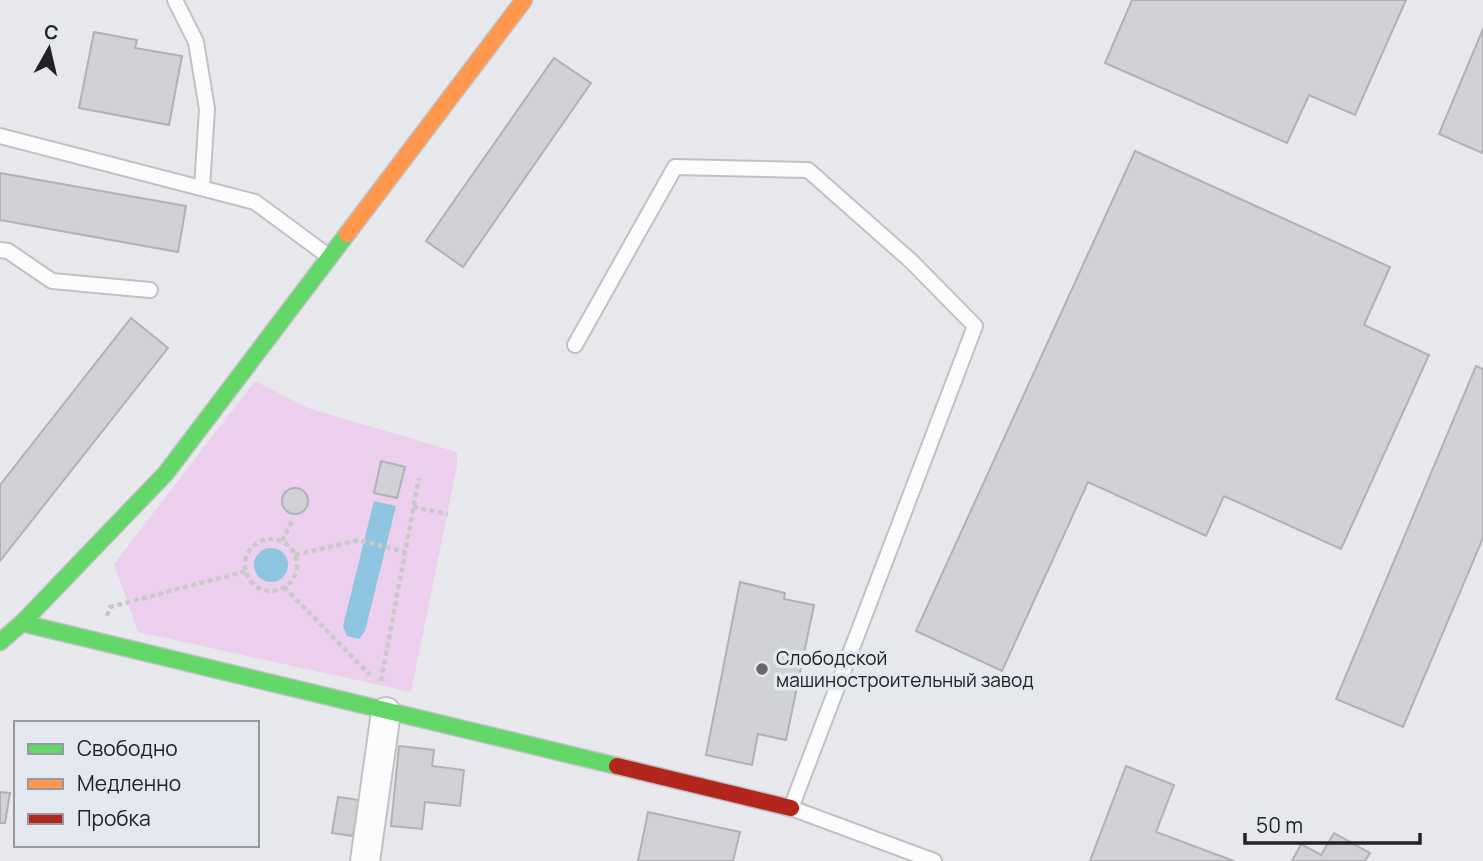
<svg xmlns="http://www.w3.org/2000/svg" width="1483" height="861" font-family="Manrope,sans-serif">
	<rect width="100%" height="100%" fill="#e7e8ec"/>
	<polygon fill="#eccfec" points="255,381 308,408 457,452 457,466 411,692 138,632 114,564"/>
	<g fill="#8dc4df">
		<polygon points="374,501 396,506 365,631 359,639 347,636 343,626"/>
		<circle cx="271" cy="565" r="17"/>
	</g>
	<g fill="#d0d1d4" stroke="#afb1b4" stroke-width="2">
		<polygon points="1132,0 1406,0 1355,115 1309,95 1287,143 1105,63"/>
		<polygon points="1483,29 1483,150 1482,153 1439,134"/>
		<polygon points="94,32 137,40 135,48 182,56 169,125 79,108"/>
		<polygon points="554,58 591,83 463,267 426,241"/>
		<polygon points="1135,151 1390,267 1364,325 1429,355 1341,549 1224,496 1206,536 1088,482 1002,671 916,631"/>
		<polygon points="0,173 186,206 178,252 0,220"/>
		<polygon points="131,318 168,348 0,561 0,485"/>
		<polygon points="1476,366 1483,369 1483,538 1403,727 1336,699"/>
		<polygon points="381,461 405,467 397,498 374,493"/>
		<circle cx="295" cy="501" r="13"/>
		<polygon points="740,582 785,593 784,599 814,605 786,740 758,734 752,765 706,755"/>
		<polygon points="399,746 434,750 432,766 464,770 460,806 425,802 422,829 391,826"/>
		<polygon points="1126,766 1174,785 1156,832 1234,861 1090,861"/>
		<polygon points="0,792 10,793 5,823 0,823"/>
		<polygon points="338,797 359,800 353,836 332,833"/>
		<polygon points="648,812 740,832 733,861 638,861"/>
		<polygon points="1334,833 1370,853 1365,861 1292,861 1301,844 1321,855"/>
	</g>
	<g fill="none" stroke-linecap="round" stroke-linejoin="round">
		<g stroke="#c0c1c4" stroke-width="18">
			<g id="lane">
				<polyline points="175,0 196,42 207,109 202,188"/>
				<polyline points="0,136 255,202 328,256"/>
				<polyline points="0,250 8,251 52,281 150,290"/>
				<polyline points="575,345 675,167 808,170 911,261 975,326 791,808 934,861"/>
			</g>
		</g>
		<g stroke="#c0c1c4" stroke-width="32">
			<polyline id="street" points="365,861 386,712"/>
		</g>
		<g stroke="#c0c1c4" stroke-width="19">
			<g id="fast">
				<polyline points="22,623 617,766"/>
				<polyline points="0,642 22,623 166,473 347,234"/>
			</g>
		</g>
		<g stroke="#c0c1c4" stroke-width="19">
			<polyline id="slow" points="347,234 524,0"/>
		</g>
		<g stroke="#c0c1c4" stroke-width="19">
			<polyline id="jam" points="617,766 791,808"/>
		</g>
		<g stroke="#c9c9ca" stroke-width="4.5" stroke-dasharray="5 3.5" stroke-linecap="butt">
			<polyline points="413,507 448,514"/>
			<circle cx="271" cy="565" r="26"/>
			<polyline points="282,541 293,519"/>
			<polyline points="295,555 359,540 405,552"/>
			<polyline points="284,587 370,675"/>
			<polyline points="107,616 110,607 246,571"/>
			<polyline points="381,681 419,478"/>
		</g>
		<use href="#lane" stroke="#fbfcfc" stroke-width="14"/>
		<use href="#street" stroke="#fbfcfc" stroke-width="28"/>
		<use href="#fast" stroke="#63d668" stroke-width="16"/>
		<use href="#slow" stroke="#ff974d" stroke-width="16"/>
		<use href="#jam" stroke="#b3261e" stroke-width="16"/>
	</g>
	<circle fill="#67676b" stroke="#e5e7ee" stroke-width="2.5" cx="762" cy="669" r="7"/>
	<g text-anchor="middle" stroke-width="7" stroke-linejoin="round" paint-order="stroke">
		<g font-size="19" fill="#222225" stroke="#e5e7ee" text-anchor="start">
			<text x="776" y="665">Слободской<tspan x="776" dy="22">машиностроительный завод</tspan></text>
		</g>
	</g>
	<rect x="14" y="721" width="245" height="126" fill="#e5e7ee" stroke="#97989e" stroke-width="2"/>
	<rect x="28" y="744" width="35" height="10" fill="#63d668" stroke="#97989e" stroke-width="2"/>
	<text x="77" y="756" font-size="21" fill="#222225">Свободно</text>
	<rect x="28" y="779" width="35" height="10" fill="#ff974d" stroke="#97989e" stroke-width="2"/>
	<text x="77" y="791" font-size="21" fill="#222225">Медленно</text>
	<rect x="28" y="814" width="35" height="10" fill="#b3261e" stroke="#97989e" stroke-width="2"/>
	<text x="77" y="826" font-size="21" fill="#222225">Пробка</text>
	<g transform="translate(49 49) rotate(8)" stroke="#e5e7ee" stroke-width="5" paint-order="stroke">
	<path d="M0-5L12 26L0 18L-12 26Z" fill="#222225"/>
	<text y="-10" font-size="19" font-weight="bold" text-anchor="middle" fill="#222225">С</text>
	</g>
	<path d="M1245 833v10h175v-10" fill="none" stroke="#222225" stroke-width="3.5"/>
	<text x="1256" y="833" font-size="21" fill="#222225" stroke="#e5e7ee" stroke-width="5" paint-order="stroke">50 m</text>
</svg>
